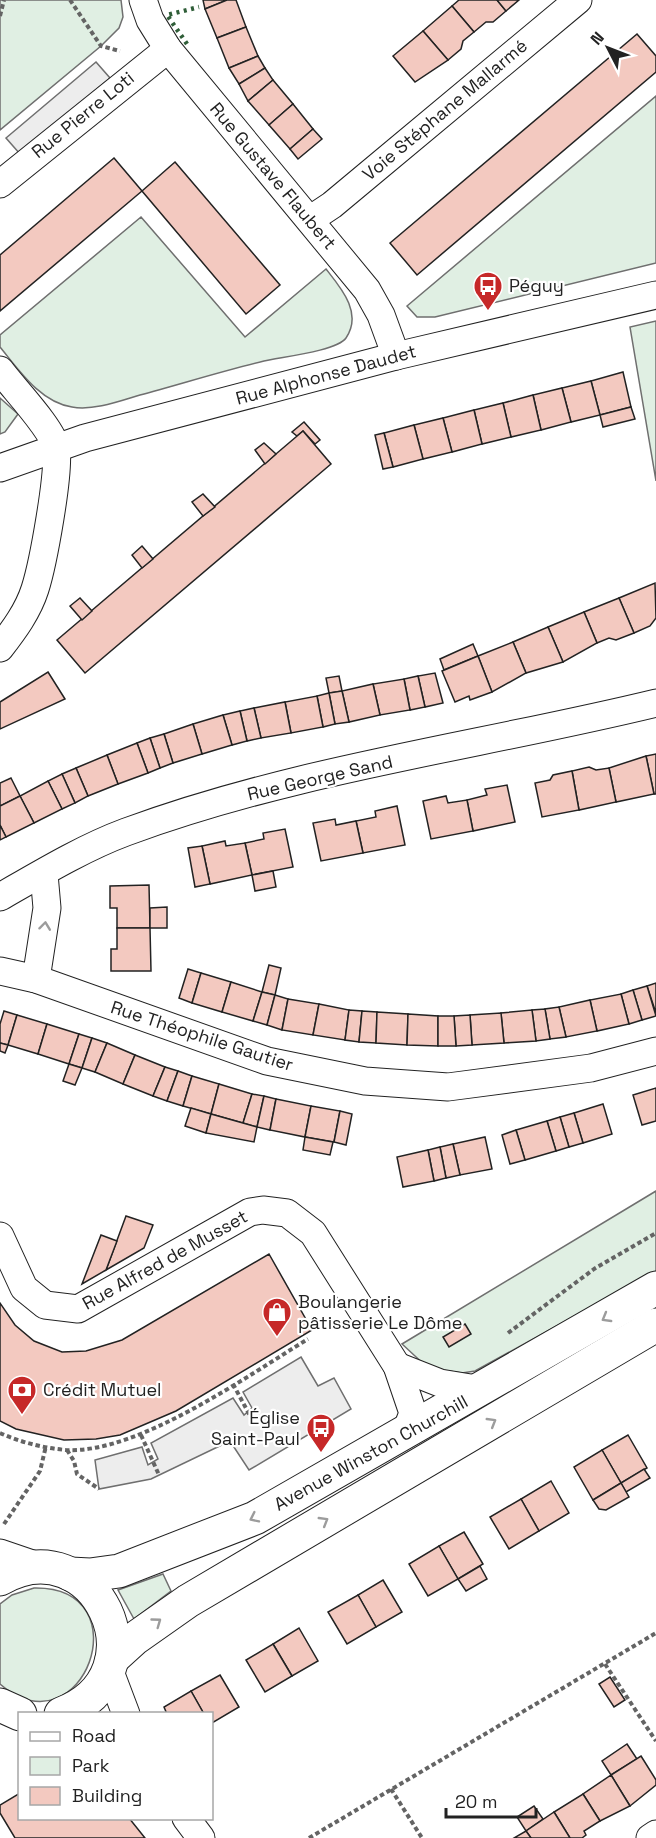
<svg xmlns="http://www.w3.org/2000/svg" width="656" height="1838" font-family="'Space Grotesk',sans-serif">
	<rect width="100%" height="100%" fill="#fff"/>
	<g fill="#e0efe3" stroke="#6f6f6f" stroke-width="1.5">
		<polygon points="0,0 121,0 123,17 119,28 101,46 0,130"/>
		<polygon points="656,96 656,263 435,317 417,317 407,306"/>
		<path d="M 141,217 L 245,337 L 326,269 C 341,288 363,313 346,338 C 337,351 281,357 264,361 C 222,371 181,384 140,395 C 120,401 93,411 72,407 C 40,402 19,370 0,347 L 0,335 Z"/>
		<polygon points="656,321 656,481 630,327"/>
		<polygon points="0,398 18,414 5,432 0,434"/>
		<polygon points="656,1191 656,1271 475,1371 462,1373 428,1368 402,1344"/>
		<polygon points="163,1574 171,1591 134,1619 118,1590"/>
		<path d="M 34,1588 C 144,1586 83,1755 0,1684 L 0,1604 L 12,1595 Z"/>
	</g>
	<g fill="#ededed" stroke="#6f6f6f" stroke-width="1.5">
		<polygon points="96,62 110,78 20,154 6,138"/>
		<polygon points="301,1357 318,1386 334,1378 351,1409 249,1470 230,1441 151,1479 99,1489 95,1460 142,1447 148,1465 158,1459 151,1443 233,1398 244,1415 252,1408 243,1392"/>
	</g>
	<g fill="#f3c9c0" stroke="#222" stroke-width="1.5">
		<polygon points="203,0 227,0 205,9"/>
		<polygon points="227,0 236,0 246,27 217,38 205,9"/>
		<polygon points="459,0 497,0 506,11 493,22 486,22 474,32 452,6"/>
		<polygon points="497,0 519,0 506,11"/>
		<polygon points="452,6 474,32 463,41 461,49 448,60 423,31"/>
		<polygon points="246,27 258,56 229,68 217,38"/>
		<polygon points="423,31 448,60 415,82 393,56"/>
		<polygon points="637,34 656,56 656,72 417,275 390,243"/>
		<polygon points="258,56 265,68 239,84 229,68"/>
		<polygon points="265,68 273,80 248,101 239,84"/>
		<polygon points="273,80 293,104 269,125 248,101"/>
		<polygon points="293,104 313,129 290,149 269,125"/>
		<polygon points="313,129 322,139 298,159 290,149"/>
		<polygon points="114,158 142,191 0,311 0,255"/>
		<polygon points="175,162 280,285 246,314 142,191"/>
		<polygon points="623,372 631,407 600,415 591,381"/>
		<polygon points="591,381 600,415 571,422 562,388"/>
		<polygon points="562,388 571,422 541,430 533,395"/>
		<polygon points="533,395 541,430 511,437 503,403"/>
		<polygon points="503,403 511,437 482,444 474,410"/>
		<polygon points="631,407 635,419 603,427 600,415"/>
		<polygon points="474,410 482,444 452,452 443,418"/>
		<polygon points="443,418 452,452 423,459 414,425"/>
		<polygon points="304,422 320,440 315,444 303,431 297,436 292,432"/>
		<polygon points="414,425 423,459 393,467 384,433"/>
		<polygon points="303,431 331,464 85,673 57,640"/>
		<polygon points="384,433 393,467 383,469 375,435"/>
		<polygon points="264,443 276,454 265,464 255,450"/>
		<polygon points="203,494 215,507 203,516 192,502"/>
		<polygon points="142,546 153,559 142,568 132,555"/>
		<polygon points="655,583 656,618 650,626 634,633 619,598"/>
		<polygon points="80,598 92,611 82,620 70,606"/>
		<polygon points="619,598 634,633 616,640 609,638 597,643 584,612"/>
		<polygon points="584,612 597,643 563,662 548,627"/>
		<polygon points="548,627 563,662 526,673 513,642"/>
		<polygon points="513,642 526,673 492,692 478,656"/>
		<polygon points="473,644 478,656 444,670 440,659"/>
		<polygon points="478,656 492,692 470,700 469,696 455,702 442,671"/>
		<polygon points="48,672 65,699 0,729 0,702"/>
		<polygon points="435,673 443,703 425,707 418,676"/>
		<polygon points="339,676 342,691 329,693 326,678"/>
		<polygon points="418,676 425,707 410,710 404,679"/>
		<polygon points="404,679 410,710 380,715 373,684"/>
		<polygon points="373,684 380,715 349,722 342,691"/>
		<polygon points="342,691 349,722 335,724 329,693"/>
		<polygon points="329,693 335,724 323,727 317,696"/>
		<polygon points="317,696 323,727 291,733 285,702"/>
		<polygon points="285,702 291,733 261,738 254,708"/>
		<polygon points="254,708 261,738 247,741 240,711"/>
		<polygon points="240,711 247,741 232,745 223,715"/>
		<polygon points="223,715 232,745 202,754 193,724"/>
		<polygon points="193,724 202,754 173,763 164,734"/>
		<polygon points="164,734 173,763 160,768 150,738"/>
		<polygon points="150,738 160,768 148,773 137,743"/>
		<polygon points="137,743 148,773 118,784 107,755"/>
		<polygon points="656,754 656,794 654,794 646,756"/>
		<polygon points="107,755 118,784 88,796 76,768"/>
		<polygon points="646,756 654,794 616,802 609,768"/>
		<polygon points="589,767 596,770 609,768 616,802 579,810 572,771"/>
		<polygon points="76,768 88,796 75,803 62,774"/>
		<polygon points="572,771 579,810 542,817 535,783 550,780 553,775"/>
		<polygon points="62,774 75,803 62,809 48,781"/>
		<polygon points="11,778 20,796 0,806 0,783"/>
		<polygon points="48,781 62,809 34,823 20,796"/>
		<polygon points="507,785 515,822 473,831 467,800 487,795 485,789"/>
		<polygon points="20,796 34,823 6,837 0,825 0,806"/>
		<polygon points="446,796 448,803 467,800 473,831 431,839 423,801"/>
		<polygon points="397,806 405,845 363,853 356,821 376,817 375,811"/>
		<polygon points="335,819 336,825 356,821 363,853 321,861 313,823"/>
		<polygon points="0,825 6,837 0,840"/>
		<polygon points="285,829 293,867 252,875 245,843 264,839 263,833"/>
		<polygon points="225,841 226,846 245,843 252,875 210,884 202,846"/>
		<polygon points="202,846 210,884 195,887 188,848"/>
		<polygon points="273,871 276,887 255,891 252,875"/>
		<polygon points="149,885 150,928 117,928 117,908 110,908 110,886"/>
		<polygon points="167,907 167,928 150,928 150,908"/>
		<polygon points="117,928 150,928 151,971 111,971 111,949 117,949"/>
		<polygon points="269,965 281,968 275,995 262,992"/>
		<polygon points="188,969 201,973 192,1003 179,998"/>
		<polygon points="201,973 231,982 222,1012 192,1003"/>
		<polygon points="231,982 262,992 253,1021 222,1012"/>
		<polygon points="656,983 656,1013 647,986"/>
		<polygon points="647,986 656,1016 642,1020 633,990"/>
		<polygon points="633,990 642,1020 629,1024 621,994"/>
		<polygon points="262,992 275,995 267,1025 253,1021"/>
		<polygon points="621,994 629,1024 597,1031 590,1000"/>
		<polygon points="275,995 288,999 282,1030 267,1025"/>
		<polygon points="288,999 319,1004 313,1035 282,1030"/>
		<polygon points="590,1000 597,1031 566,1037 559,1007"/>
		<polygon points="319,1004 349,1010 345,1040 313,1035"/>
		<polygon points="559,1007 566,1037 550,1039 545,1009"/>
		<polygon points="545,1009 550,1039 536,1041 532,1010"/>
		<polygon points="349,1010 362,1011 359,1042 345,1040"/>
		<polygon points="532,1010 536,1041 504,1043 501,1013"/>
		<polygon points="4,1011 17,1015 8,1045 0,1043 0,1024"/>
		<polygon points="362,1011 377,1012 376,1043 359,1042"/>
		<polygon points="377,1012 408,1014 407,1045 376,1043"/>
		<polygon points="501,1013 504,1043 472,1045 470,1015"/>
		<polygon points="408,1014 438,1016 438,1046 407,1045"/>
		<polygon points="17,1015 47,1024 38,1054 8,1045"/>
		<polygon points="470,1015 472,1045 456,1046 454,1016"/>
		<polygon points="438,1016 454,1016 456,1046 438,1046"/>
		<polygon points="47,1024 79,1034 69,1064 38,1054"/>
		<polygon points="79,1034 92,1038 82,1068 69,1064"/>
		<polygon points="92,1038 107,1043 95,1072 82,1068"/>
		<polygon points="0,1043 8,1045 5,1053 0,1051"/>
		<polygon points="107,1043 135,1055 123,1084 95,1072"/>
		<polygon points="135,1055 165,1067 153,1096 123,1084"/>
		<polygon points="69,1064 82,1068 75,1085 63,1081"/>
		<polygon points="165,1067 178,1071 167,1101 153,1096"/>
		<polygon points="178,1071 192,1076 183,1106 167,1101"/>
		<polygon points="192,1076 219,1084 211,1114 183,1106"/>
		<polygon points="219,1084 252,1094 243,1123 211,1114"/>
		<polygon points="656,1088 656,1121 642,1125 633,1095"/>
		<polygon points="252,1094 264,1096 257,1127 243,1123"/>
		<polygon points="264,1096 276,1099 270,1130 257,1127"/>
		<polygon points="276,1099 311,1106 305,1137 270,1130"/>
		<polygon points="603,1104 612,1134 583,1143 574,1113"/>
		<polygon points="311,1106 340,1111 334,1142 305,1137"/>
		<polygon points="191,1108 211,1114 206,1133 185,1126"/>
		<polygon points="340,1111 352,1114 346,1145 334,1142"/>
		<polygon points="574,1113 583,1143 569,1147 560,1117"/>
		<polygon points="211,1114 257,1127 254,1142 206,1133"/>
		<polygon points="560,1117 569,1147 556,1151 547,1121"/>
		<polygon points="547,1121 556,1151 525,1160 516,1130"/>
		<polygon points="516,1130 525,1160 510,1164 502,1135"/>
		<polygon points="305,1137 333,1142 330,1155 303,1150"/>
		<polygon points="485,1137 492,1169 460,1175 453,1144"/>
		<polygon points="453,1144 460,1175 446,1178 440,1147"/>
		<polygon points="440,1147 446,1178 434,1181 428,1150"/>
		<polygon points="428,1150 434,1181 403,1187 397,1157"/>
		<polygon points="126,1216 153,1225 144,1248 106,1270"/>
		<polygon points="101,1235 117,1241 106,1270 82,1284"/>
		<polygon points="269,1254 312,1330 176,1411 120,1435 96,1439 64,1440 16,1429 0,1421 0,1303 15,1325 34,1341 62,1352 86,1351 122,1340"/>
		<polygon points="465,1324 471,1334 449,1347 443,1337"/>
		<polygon points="628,1435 647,1468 621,1483 602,1450"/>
		<polygon points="602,1450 621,1483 593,1500 574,1467"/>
		<polygon points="644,1469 650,1478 626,1492 621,1483"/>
		<polygon points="551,1481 569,1513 539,1531 521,1499"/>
		<polygon points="621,1483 629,1497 606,1510 599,1509 593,1500"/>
		<polygon points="521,1499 539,1531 509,1549 490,1517"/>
		<polygon points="464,1532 483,1564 458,1579 439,1546"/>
		<polygon points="439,1546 458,1579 428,1596 409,1564"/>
		<polygon points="480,1566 487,1579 466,1591 458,1579"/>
		<polygon points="383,1580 402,1612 376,1627 358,1595"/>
		<polygon points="358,1595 376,1627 347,1644 328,1612"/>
		<polygon points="299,1628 318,1661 292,1676 273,1644"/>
		<polygon points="273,1644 292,1676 265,1692 246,1660"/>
		<polygon points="220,1675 239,1707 212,1723 212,1714 204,1714 191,1691"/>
		<polygon points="610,1677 625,1700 614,1707 599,1684"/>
		<polygon points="191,1691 204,1714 167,1714 164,1707"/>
		<polygon points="627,1744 637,1759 611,1775 602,1761"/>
		<polygon points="641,1756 656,1780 656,1785 630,1806 611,1775"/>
		<polygon points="611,1775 630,1806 600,1821 583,1794"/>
		<polygon points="20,1793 20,1818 129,1818 145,1838 15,1838 0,1813 0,1805"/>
		<polygon points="583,1794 600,1821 584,1831 586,1835 582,1838 570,1838 554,1812"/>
		<polygon points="534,1806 543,1819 526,1831 517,1817"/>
		<polygon points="554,1812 570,1838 531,1838 526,1831"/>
		<polygon points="526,1831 531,1838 514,1838"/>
	</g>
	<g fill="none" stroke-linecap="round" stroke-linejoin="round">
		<g stroke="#222" stroke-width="29">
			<g id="street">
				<polyline points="143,0 150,20 168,49 367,290 381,315 396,356"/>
				<polyline points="0,184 168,49"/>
				<polyline points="311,219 332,205 578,0"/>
				<path d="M 0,370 C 13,388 53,429 56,448 C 60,472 43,564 35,589 C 28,611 14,630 0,648"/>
				<polyline points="0,468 85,438 396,356 656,295"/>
				<path d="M 0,897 C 40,874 83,848 126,832 C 297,769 479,746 656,703"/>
				<polyline points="0,971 36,979 267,1061 365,1081 448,1087 591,1068 656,1051"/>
				<polyline points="36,979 47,908 44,874"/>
				<polyline points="0,1236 24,1288 45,1305 78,1309 250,1212 263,1210 287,1213 313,1233 397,1366 413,1413 405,1434"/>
				<polyline points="397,1366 440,1383 483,1390"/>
				<polyline points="0,1553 44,1568"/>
				<polyline points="109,1669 126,1714"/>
				<polyline points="186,1818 201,1838"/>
				<polyline points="650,1838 656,1834"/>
			</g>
		</g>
		<g stroke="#222" stroke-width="35">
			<g id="secondary">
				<polyline points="70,1574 90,1575 119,1571 255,1518 656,1288"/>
				<path d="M 0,1579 C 94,1524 167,1674 61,1714"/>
				<polyline points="112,1659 134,1639 188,1601 656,1325"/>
				<polyline points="0,1705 20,1714"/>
			</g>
		</g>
		<g stroke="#646464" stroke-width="4" stroke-dasharray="4.5 3" stroke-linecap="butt">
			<polyline points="70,0 101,46 120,51"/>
			<polyline points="0,16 4,0"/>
			<polyline points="508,1333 594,1269 656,1233"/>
			<polyline points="233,1384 255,1425"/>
			<path d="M 0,1433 C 20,1442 43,1448 66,1450 C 138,1454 247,1376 308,1339"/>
			<polyline points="141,1435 159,1475"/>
			<polyline points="67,1450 74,1461 77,1474 99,1489"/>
			<polyline points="4,1524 40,1471 46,1446"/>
			<polyline points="605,1664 656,1741"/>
			<polyline points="391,1789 422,1838"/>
			<polyline points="309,1838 656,1633"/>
		</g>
		<use href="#street" stroke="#fff" stroke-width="27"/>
		<use href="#secondary" stroke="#fff" stroke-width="33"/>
		<polyline stroke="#2f5e38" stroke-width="4.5" stroke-dasharray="3 4.5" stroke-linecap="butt" points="187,44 167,15 199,7"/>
	</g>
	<defs><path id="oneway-chevron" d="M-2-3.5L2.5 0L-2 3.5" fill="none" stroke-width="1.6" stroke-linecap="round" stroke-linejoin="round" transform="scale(1.5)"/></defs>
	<g stroke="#9c9c9c">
		<use href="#oneway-chevron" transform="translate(45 926) rotate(-83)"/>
		<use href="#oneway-chevron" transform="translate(606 1318) rotate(150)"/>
		<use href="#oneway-chevron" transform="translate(492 1422) rotate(-31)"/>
		<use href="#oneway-chevron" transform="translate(254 1518) rotate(154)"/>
		<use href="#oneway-chevron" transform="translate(324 1521) rotate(-31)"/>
		<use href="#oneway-chevron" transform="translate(157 1622) rotate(-36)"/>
	</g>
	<defs>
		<g id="bus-pin" transform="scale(1.5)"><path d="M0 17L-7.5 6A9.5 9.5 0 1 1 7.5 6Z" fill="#c62828" stroke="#fff"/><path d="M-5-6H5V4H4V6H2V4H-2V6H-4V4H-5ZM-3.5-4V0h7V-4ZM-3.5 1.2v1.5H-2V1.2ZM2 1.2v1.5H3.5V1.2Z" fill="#fff"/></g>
		<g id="shop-pin" transform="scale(1.5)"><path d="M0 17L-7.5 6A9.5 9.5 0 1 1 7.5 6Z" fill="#c62828" stroke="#fff"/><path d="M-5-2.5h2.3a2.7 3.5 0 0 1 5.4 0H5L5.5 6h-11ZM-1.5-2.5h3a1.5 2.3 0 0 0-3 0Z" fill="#fff"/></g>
		<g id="bank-pin" transform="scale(1.5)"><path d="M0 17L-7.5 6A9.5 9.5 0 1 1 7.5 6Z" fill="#c62828" stroke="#fff"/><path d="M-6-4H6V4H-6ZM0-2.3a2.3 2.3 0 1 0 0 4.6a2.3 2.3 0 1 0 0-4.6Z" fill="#fff"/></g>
	</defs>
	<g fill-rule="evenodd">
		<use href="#bus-pin" x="488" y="286"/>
		<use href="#shop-pin" x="277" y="1312"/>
		<use href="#bank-pin" x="22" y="1390"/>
		<use href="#bus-pin" x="321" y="1428"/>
	</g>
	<g text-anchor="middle" stroke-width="4.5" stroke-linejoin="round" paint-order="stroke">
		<g font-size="18" fill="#222" stroke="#fff">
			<text transform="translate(445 110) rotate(-40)" y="6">Voie Stéphane Mallarmé</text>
			<text transform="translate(83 115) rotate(-39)" y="6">Rue Pierre Loti</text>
			<text transform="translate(273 176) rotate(50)" y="6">Rue Gustave Flaubert</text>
			<text transform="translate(326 375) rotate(-15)" y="6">Rue Alphonse Daudet</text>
			<text transform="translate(320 778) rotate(-13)" y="6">Rue George Sand</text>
			<text transform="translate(202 1036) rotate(18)" y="6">Rue Théophile Gautier</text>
			<text transform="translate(165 1260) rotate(-29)" y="6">Rue Alfred de Musset</text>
			<text transform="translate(371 1453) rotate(-29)" y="6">Avenue Winston Churchill</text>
		</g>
		<g font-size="18" fill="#222" stroke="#fff" text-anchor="start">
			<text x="509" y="292">Péguy</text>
			<text x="298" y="1308">Boulangerie<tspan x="298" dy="21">pâtisserie Le Dôme</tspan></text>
			<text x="43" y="1396">Crédit Mutuel</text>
			<text x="300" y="1424" text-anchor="end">Église<tspan x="300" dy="21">Saint-Paul</tspan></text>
		</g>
	</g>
	<rect x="18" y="1712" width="195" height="108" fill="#ffffff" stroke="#a7a7a7" stroke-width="1.5"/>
	<rect x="30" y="1732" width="30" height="9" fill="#ffffff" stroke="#a7a7a7" stroke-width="1.5"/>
	<text x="72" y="1742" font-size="18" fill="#222222">Road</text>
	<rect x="30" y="1757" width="30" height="18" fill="#e0efe3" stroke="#a7a7a7" stroke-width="1.5"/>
	<text x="72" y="1772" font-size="18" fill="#222222">Park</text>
	<rect x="30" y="1787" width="30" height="18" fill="#f3c9c0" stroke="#a7a7a7" stroke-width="1.5"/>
	<text x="72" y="1802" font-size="18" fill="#222222">Building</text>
	<g transform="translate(608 48) rotate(312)" stroke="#ffffff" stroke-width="4.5" paint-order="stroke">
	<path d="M0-4.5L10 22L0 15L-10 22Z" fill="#222222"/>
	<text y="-9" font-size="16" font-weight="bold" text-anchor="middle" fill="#222222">N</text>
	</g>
	<path d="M446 1808v9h90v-9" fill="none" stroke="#222222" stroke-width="3"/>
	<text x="455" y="1808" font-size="18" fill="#222222" stroke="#ffffff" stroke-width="4.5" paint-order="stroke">20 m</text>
</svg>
